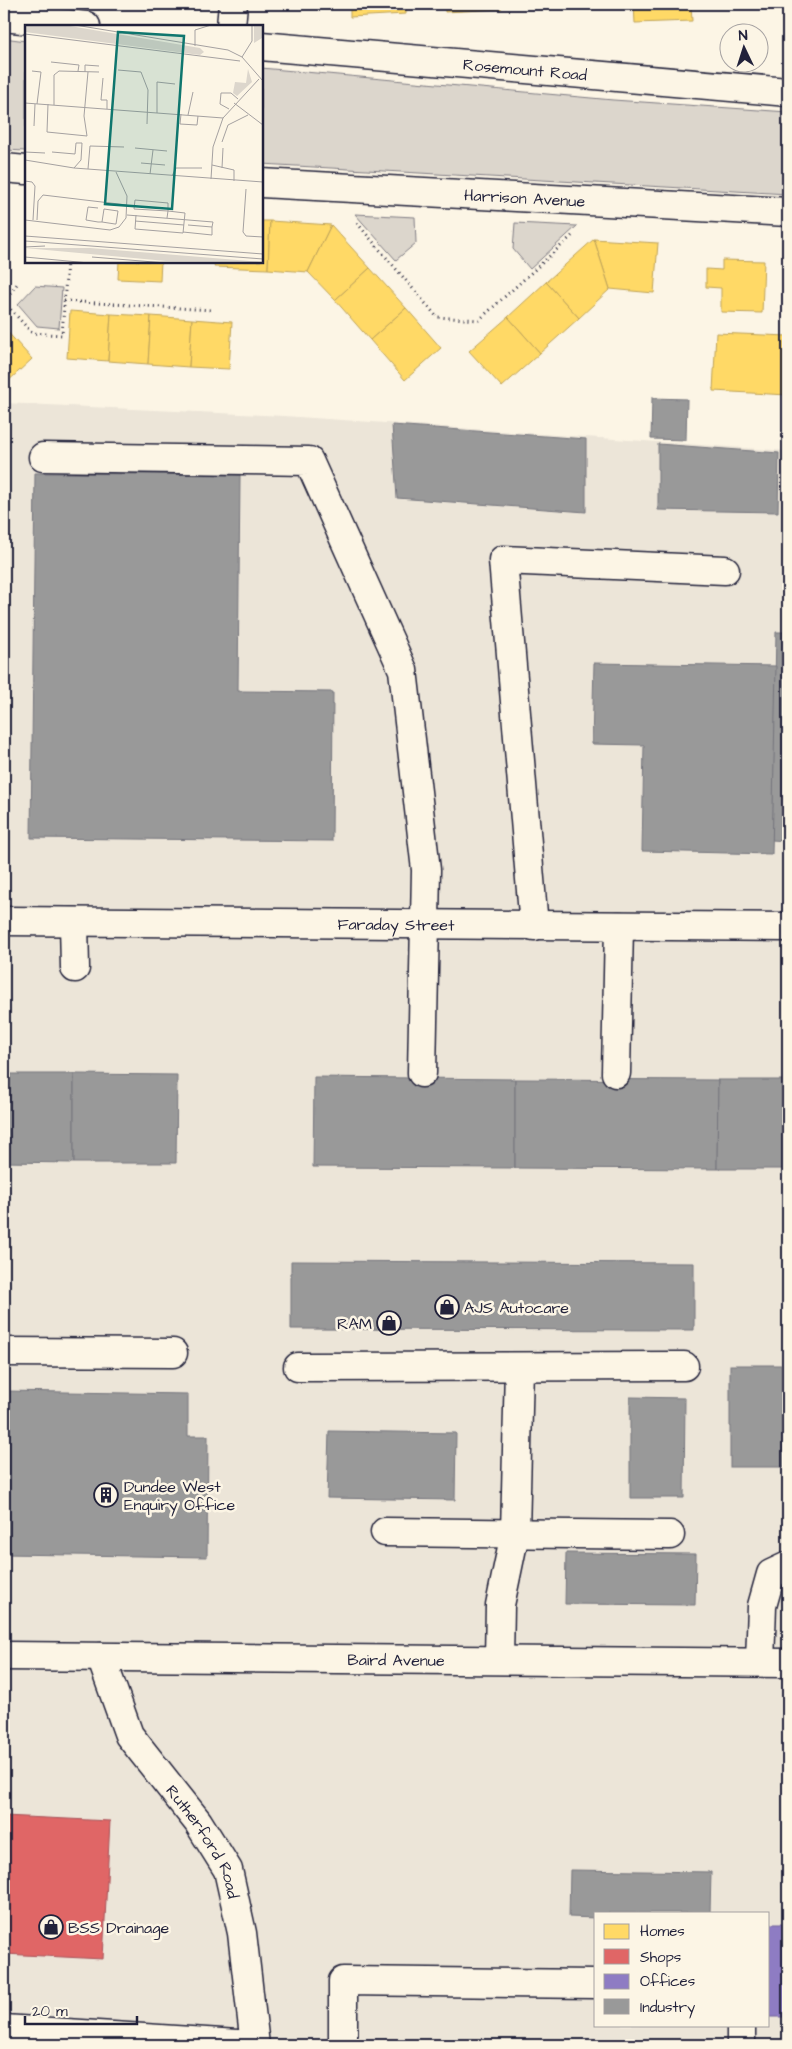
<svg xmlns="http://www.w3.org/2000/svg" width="792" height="2049" font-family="'Architects Daughter',sans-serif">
	<rect width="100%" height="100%" fill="#fcf5e5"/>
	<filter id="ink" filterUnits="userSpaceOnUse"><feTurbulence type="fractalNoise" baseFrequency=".02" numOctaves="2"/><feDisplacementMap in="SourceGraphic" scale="10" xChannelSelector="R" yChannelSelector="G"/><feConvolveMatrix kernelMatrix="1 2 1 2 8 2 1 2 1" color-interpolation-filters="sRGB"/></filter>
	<g filter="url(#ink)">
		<path fill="#ece5d8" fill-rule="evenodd" d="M 4,403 L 284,416 L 788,451 L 788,2045 L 4,2045 ZM 596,1913 L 768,1913 L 768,2025 L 596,2025 Z"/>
		<g fill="#dcd6cc" stroke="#7f7c84">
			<polygon points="4,38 26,41 26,151 4,150"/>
			<polygon points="261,68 613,100 788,112 788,194 261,164"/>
			<polygon points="355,214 415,217 416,243 396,260"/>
			<polygon points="515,223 577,226 530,269 513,249"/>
			<polygon points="35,286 62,288 59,328 37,326 18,304"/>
		</g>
		<g fill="#ffd966" stroke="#bda259">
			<polygon points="350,4 406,4 406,14 350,17"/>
			<polygon points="445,4 501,4 501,9 445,12"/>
			<polygon points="540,4 596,4 596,5 540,8"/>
			<polygon points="634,4 691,4 692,21 635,23"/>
			<polygon points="261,221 270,221 268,269 214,267 215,261 261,261"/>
			<polygon points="270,221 331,225 308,272 268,269"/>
			<polygon points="331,225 370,268 335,300 308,272"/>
			<polygon points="594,239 658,243 654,293 610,289"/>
			<polygon points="594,239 610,289 579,318 546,282"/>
			<polygon points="722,260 764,261 762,313 721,312 721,288 706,287 706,269 722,270"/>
			<polygon points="119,261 161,261 160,281 118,279"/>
			<polygon points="370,268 406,308 370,340 335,300"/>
			<polygon points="546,282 579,318 540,353 508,317"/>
			<polygon points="406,308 441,348 405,380 370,340"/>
			<polygon points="70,311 111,314 108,361 67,358"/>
			<polygon points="111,314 151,316 148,364 108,361"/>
			<polygon points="151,316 192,319 189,367 148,364"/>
			<polygon points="508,317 540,353 502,387 469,351"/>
			<polygon points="192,319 232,322 229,369 189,367"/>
			<polygon points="4,328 32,359 4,385"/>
			<polygon points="716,333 788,336 788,395 713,391"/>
		</g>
		<polygon fill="#e06666" stroke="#a75259" points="4,1816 110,1821 103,1959 4,1954"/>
		<rect fill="#8e7cc3" stroke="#6e619a" x="768" y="1924" width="20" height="93"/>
		<g fill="#999" stroke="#75757d">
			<polygon points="652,398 687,399 686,440 651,439"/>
			<polygon points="392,425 586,439 586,512 397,498"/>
			<polygon points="658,444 779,453 778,512 658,510"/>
			<polygon points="35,473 240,475 238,691 333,692 332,841 31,838"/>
			<polygon points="776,632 788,632 788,841 772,840"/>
			<polygon points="594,663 776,666 772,854 642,851 644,745 592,744"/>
			<polygon points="4,1074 74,1074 74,1163 4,1162"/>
			<polygon points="74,1074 177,1075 176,1163 74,1163"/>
			<polygon points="314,1077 515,1079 515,1168 313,1167"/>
			<polygon points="515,1079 718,1080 717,1169 515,1168"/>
			<polygon points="718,1080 788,1080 788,1169 717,1169"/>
			<polygon points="291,1261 694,1263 694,1330 291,1329"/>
			<rect x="730" y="1365" width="58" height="102"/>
			<polygon points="4,1391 188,1394 188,1436 208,1436 207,1557 4,1554"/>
			<polygon points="630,1397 685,1398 684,1498 630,1498"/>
			<polygon points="329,1431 456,1433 455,1500 327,1498"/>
			<polygon points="566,1553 696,1554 695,1605 565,1604"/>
			<polygon points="570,1870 711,1872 710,1913 596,1913 596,1918 569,1917"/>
		</g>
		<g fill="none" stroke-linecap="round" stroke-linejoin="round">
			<g stroke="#22223b" stroke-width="31">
				<g id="minor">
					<polyline points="4,17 86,26"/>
					<polyline points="231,26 233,4"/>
					<path id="s1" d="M 261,46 L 788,92"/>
					<polyline points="4,168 26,170"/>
					<path id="s2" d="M 261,183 L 788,212"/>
					<polyline points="43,457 309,461 403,670 426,870 422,1073"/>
					<path id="s3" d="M 4,921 L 788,927"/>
					<polyline points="74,922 75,968"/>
					<polyline points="534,926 503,560 725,570"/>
					<polyline points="616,1073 619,926"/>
					<polyline points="4,1352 173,1353"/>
					<polyline points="298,1367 684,1366"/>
					<polyline points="385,1532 670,1535"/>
					<path id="s4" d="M 4,1656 L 788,1663"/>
					<path id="s5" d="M 101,1657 L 129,1735 L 198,1822 L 228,1870 L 242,1933 L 255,2045"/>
					<polyline points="499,1659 500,1605 515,1533 519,1367"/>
					<polyline points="760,1662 762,1606 771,1574 788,1566"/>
					<polyline points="741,2025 741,2045"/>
					<polyline points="4,2029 253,2045"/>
					<polyline points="343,2045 343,1981 596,1984"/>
				</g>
			</g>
			<g stroke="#22223b" stroke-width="3" stroke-dasharray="1 4" stroke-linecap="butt">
				<polyline points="357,223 437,317 479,320 574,234"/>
				<polyline points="4,301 17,284"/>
				<polyline points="64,301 211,310"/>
				<polyline points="4,302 32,333 62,335 67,261"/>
			</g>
			<use href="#minor" stroke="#fcf5e5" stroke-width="28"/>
		</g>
	</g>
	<defs>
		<g id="shop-ring" transform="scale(1.25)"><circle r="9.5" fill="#fcf5e5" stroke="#22223b" stroke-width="1.5"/><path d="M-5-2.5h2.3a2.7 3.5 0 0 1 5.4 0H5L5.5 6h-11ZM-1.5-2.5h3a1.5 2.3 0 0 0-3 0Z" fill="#22223b"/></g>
		<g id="building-ring" transform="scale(1.25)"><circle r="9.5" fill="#fcf5e5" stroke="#22223b" stroke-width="1.5"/><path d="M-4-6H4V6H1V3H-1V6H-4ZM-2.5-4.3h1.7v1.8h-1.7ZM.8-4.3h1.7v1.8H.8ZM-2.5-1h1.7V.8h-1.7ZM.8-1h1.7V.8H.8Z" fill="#22223b"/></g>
	</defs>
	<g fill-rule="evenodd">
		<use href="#shop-ring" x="447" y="1307"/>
		<use href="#shop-ring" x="389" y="1323"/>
		<use href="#building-ring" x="106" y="1495"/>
		<use href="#shop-ring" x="51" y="1927"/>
	</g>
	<g text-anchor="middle" stroke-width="5" stroke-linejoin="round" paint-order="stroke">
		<g font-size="16" fill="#22223b" stroke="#fcf5e5">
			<text dy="6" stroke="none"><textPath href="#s1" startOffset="265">Rosemount Road</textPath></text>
			<text dy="6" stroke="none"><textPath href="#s2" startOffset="264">Harrison Avenue</textPath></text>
			<text dy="6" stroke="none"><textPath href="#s3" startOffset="392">Faraday Street</textPath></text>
			<text dy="6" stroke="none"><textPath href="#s4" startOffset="392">Baird Avenue</textPath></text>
			<text dy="6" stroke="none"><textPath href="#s5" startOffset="214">Rutherford Road</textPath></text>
		</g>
		<g font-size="16" fill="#22223b" stroke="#fcf5e5" text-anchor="start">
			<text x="464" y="1313">AJS Autocare</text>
			<text x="372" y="1329" text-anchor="end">RAM</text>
			<text x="124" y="1492">Dundee West<tspan x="124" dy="18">Enquiry Office</tspan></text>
			<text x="68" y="1933">BSS Drainage</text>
		</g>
	</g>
	<g transform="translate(25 25)">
		<rect width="238" height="238" fill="#fcf5e5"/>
		<path d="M 0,0 L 39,0 L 175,23 L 179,27 L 175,30 L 0,7 ZM 229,0 L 238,0 L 237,13 L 229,18 ZM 223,44 L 227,57 L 212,71 L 208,68 L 210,57 L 221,58 ZM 0,223 L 65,223 L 237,237 L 141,236 Z" fill="#dcd6cc"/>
		<path fill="none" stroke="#a5a1a1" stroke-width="1" d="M 50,0 L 203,25 L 217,32 L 238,56M 0,9 L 215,36M 170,21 L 170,5 L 186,0M 217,32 L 227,16 L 227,0M 26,37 L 54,40 L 53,46M 93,45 L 116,47 L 123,65 L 122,99M 7,46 L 16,47 L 12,79M 60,47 L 60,40 L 74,41M 78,53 L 76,75 L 82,75 L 82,84M 0,78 L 198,93M 209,78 L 238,100M 23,79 L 22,107 L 62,111 L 59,91 L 63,47M 29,80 L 29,50 L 34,46 L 74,47M 204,84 L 195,79 L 196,68 L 206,68 L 213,74M 132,88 L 132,57 L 150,59M 156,89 L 155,99 L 172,100 L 173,91M 163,90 L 168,67M 9,101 L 10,79M 197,117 L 203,100 L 223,90M 110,123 L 142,126M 0,127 L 20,128M 27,127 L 50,129 L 51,118 L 57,118 L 56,135 L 49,143M 0,135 L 49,143 L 238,157M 116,138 L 140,140M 187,140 L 209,145 L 209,156M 197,143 L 198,123M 63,144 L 65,121 L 99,122M 125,149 L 128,125M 147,151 L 151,143 L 177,143M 186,154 L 188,122 L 198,93 L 234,54M 0,156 L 7,157 L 10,161 L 8,195M 221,164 L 218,207 L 221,211 L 238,212M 73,183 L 63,182 L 61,195 L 73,197 L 77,197 L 90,199 L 91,199 L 93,186 L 79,184 L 77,197M 102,190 L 188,197 L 187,202M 111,190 L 110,204 L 158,208 L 160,188 L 143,186 L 143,178 L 110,175 L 109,184 L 143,186 L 142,193M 0,195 L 85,205 L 94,202 L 101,193 L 102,171 L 91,147M 12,195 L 13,176 L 18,170 L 102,180M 110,196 L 159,200M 158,207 L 187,210 L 187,202 L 163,200M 0,211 L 238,229M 0,216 L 238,234M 0,222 L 20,221M 0,232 L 64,238M 67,232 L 141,238"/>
		<path fill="#0f766e" fill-opacity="0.15" stroke="#0f766e" stroke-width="2.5" d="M 93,7 L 159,11 L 147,184 L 80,179 Z"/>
		<rect width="238" height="238" fill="none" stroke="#22223b" stroke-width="2.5"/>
	</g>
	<rect width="792" height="2049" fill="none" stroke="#fcf5e5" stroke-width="20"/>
	<rect x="10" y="10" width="772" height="2029" fill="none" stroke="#22223b" stroke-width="2" filter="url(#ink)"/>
	<rect x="594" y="1912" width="175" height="115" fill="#fcf5e5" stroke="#a5a1a1"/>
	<rect x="604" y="1924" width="25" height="15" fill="#ffd966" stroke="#a5a1a1"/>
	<text x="640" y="1936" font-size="15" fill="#22223b">Homes</text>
	<rect x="604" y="1949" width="25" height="15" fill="#e06666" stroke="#a5a1a1"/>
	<text x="640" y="1962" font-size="15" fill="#22223b">Shops</text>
	<rect x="604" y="1974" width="25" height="15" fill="#8e7cc3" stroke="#a5a1a1"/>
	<text x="640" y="1986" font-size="15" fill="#22223b">Offices</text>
	<rect x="604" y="1999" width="25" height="15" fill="#999999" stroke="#a5a1a1"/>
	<text x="640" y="2012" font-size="15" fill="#22223b">Industry</text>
	<g transform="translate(744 48) rotate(356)"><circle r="24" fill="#fcf5e5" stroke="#a5a1a1"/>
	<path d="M0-4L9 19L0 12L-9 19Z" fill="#22223b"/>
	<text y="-8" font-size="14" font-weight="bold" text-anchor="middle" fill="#22223b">N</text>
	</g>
	<path d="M25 2016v8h112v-8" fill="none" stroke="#22223b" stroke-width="2.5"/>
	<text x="32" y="2016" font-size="15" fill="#22223b" stroke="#fcf5e5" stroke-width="4" paint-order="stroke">20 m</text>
</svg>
